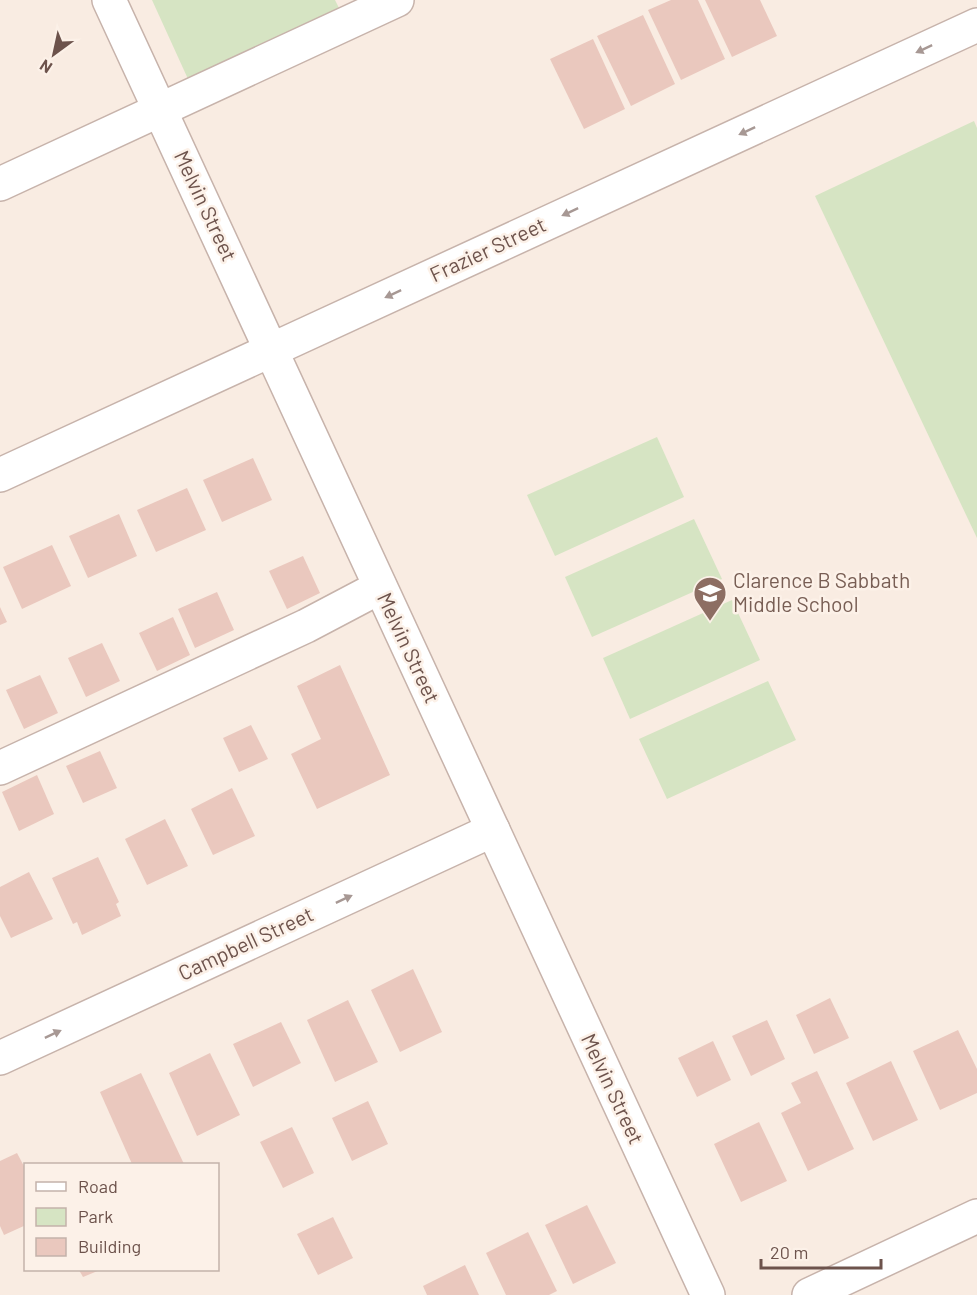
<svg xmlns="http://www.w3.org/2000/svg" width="977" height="1295" font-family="Barlow,sans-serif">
	<rect width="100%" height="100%" fill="#f9ece2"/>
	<g fill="#d6e4c3">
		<polygon points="152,0 335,0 340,10 188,79"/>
		<polygon points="974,121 977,128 977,538 815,196"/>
		<polygon points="657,437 684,497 555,556 527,495"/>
		<polygon points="694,519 722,579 592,637 565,577"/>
		<polygon points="732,600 760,660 630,719 603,658"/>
		<polygon points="768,681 796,740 667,799 639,739"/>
	</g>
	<g fill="#eac8be">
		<polygon points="671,0 698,0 725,59 681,80 648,10"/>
		<polygon points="705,0 760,0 777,36 732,57"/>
		<polygon points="643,15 675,84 631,106 597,36"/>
		<polygon points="593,39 625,109 584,129 550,59"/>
		<polygon points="253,458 272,500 222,522 203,480"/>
		<polygon points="187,488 206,530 156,552 137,510"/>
		<polygon points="119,514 137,556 88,578 69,536"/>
		<polygon points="52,545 71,586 22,609 3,567"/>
		<polygon points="303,556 320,593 287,609 269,571"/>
		<polygon points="217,592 234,630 195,648 178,609"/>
		<polygon points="0,607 7,622 0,625"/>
		<polygon points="173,617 190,655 157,671 139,633"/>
		<polygon points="102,643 120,681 86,697 68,658"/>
		<polygon points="340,665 390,775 317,809 291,754 321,739 297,686"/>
		<polygon points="40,675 58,713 24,729 6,690"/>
		<polygon points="251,725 268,759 239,772 223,738"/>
		<polygon points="100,751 117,788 83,803 66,766"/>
		<polygon points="37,775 54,814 19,831 2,792"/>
		<polygon points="232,788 255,836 213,855 191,809"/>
		<polygon points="165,819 188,866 147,885 125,839"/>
		<polygon points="98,857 119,902 116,904 121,916 82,935 77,922 73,924 52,878"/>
		<polygon points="29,872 53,919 11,938 0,916 0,887"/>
		<polygon points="413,969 442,1032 400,1052 371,990"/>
		<polygon points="830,998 849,1038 814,1054 796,1015"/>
		<polygon points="348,1000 378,1062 335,1082 307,1020"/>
		<polygon points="767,1020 785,1059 751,1076 732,1036"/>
		<polygon points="281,1022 301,1063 253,1087 233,1044"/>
		<polygon points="958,1030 977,1069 977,1093 940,1110 913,1051"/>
		<polygon points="713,1041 731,1080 697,1097 678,1058"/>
		<polygon points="210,1053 240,1115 197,1136 169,1073"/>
		<polygon points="891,1061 918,1120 873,1141 846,1083"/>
		<polygon points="817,1071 854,1149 808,1171 781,1113 801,1103 791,1083"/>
		<polygon points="141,1073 184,1164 132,1164 100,1092"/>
		<polygon points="368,1101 388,1144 352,1161 332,1118"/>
		<polygon points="759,1122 787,1181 741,1202 714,1144"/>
		<polygon points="292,1127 314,1173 283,1188 260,1142"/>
		<polygon points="17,1153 26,1170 26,1225 4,1235 0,1226 0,1161"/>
		<polygon points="587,1205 616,1263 573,1284 545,1225"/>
		<polygon points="333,1217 353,1258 318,1275 297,1234"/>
		<polygon points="528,1232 557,1291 549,1295 506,1295 486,1253"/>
		<polygon points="465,1265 479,1295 427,1295 423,1286"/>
		<polygon points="79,1270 100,1270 83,1277"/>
	</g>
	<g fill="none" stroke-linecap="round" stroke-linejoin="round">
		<g stroke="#c7b3ab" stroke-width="36">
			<g id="minor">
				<polyline points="109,0 708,1295"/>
				<polyline points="0,184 397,0"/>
				<polyline points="0,475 977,25"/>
				<polyline points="0,768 306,626 380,587"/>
				<polyline points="0,1058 493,830"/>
				<polyline points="809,1295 977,1216"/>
			</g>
		</g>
		<use href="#minor" stroke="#fff" stroke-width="33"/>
	</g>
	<defs><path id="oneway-solid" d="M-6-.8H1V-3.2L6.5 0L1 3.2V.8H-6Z" transform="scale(1.5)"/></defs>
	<g fill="#a79894">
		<use href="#oneway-solid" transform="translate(924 49) rotate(155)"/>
		<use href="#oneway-solid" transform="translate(747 131) rotate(155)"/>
		<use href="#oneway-solid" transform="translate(570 212) rotate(155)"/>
		<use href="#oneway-solid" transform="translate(393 294) rotate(155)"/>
		<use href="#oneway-solid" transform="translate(344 899) rotate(-25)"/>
		<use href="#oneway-solid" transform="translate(53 1034) rotate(-25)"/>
	</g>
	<defs>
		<g id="school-pin" transform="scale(1.725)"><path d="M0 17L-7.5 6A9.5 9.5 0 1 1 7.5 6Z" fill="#8d6e63" stroke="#fcf1e8"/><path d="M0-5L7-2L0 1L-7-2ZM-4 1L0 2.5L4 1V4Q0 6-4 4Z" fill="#fff"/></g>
	</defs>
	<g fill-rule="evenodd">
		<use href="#school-pin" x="710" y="593"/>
	</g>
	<g text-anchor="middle" stroke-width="5" stroke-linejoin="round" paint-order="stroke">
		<g font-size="21" fill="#6d534c" stroke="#fcf1e8">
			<text transform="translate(205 206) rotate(65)" y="7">Melvin Street</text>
			<text transform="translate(488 250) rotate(-25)" y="7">Frazier Street</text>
			<text transform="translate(408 648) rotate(65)" y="7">Melvin Street</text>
			<text transform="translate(246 944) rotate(-25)" y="7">Campbell Street</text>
			<text transform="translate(612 1089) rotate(65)" y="7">Melvin Street</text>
		</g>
		<g font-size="21" fill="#785e54" stroke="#fcf1e8" text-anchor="start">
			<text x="733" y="588">Clarence B Sabbath<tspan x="733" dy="24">Middle School</tspan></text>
		</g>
	</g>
	<rect x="24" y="1163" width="195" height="108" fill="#fcf1e8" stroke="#c3b2aa" stroke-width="1.5"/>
	<rect x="36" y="1182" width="30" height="9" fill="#ffffff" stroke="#c3b2aa" stroke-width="1.5"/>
	<text x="78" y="1193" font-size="18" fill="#6d534c">Road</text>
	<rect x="36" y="1208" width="30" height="18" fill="#d6e4c3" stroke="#c3b2aa" stroke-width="1.5"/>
	<text x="78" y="1223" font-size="18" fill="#6d534c">Park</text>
	<rect x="36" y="1238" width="30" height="18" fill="#eac8be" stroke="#c3b2aa" stroke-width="1.5"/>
	<text x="78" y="1253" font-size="18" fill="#6d534c">Building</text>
	<g transform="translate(54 54) rotate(213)" stroke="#fcf1e8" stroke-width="4.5" paint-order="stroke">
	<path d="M0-4.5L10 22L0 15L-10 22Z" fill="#6d534c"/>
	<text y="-9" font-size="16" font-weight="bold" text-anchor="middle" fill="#6d534c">N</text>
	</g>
	<path d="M761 1259v9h120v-9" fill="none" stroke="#6d534c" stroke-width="3"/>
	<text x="770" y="1259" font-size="18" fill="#6d534c" stroke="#fcf1e8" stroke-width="4.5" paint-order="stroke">20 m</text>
</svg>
